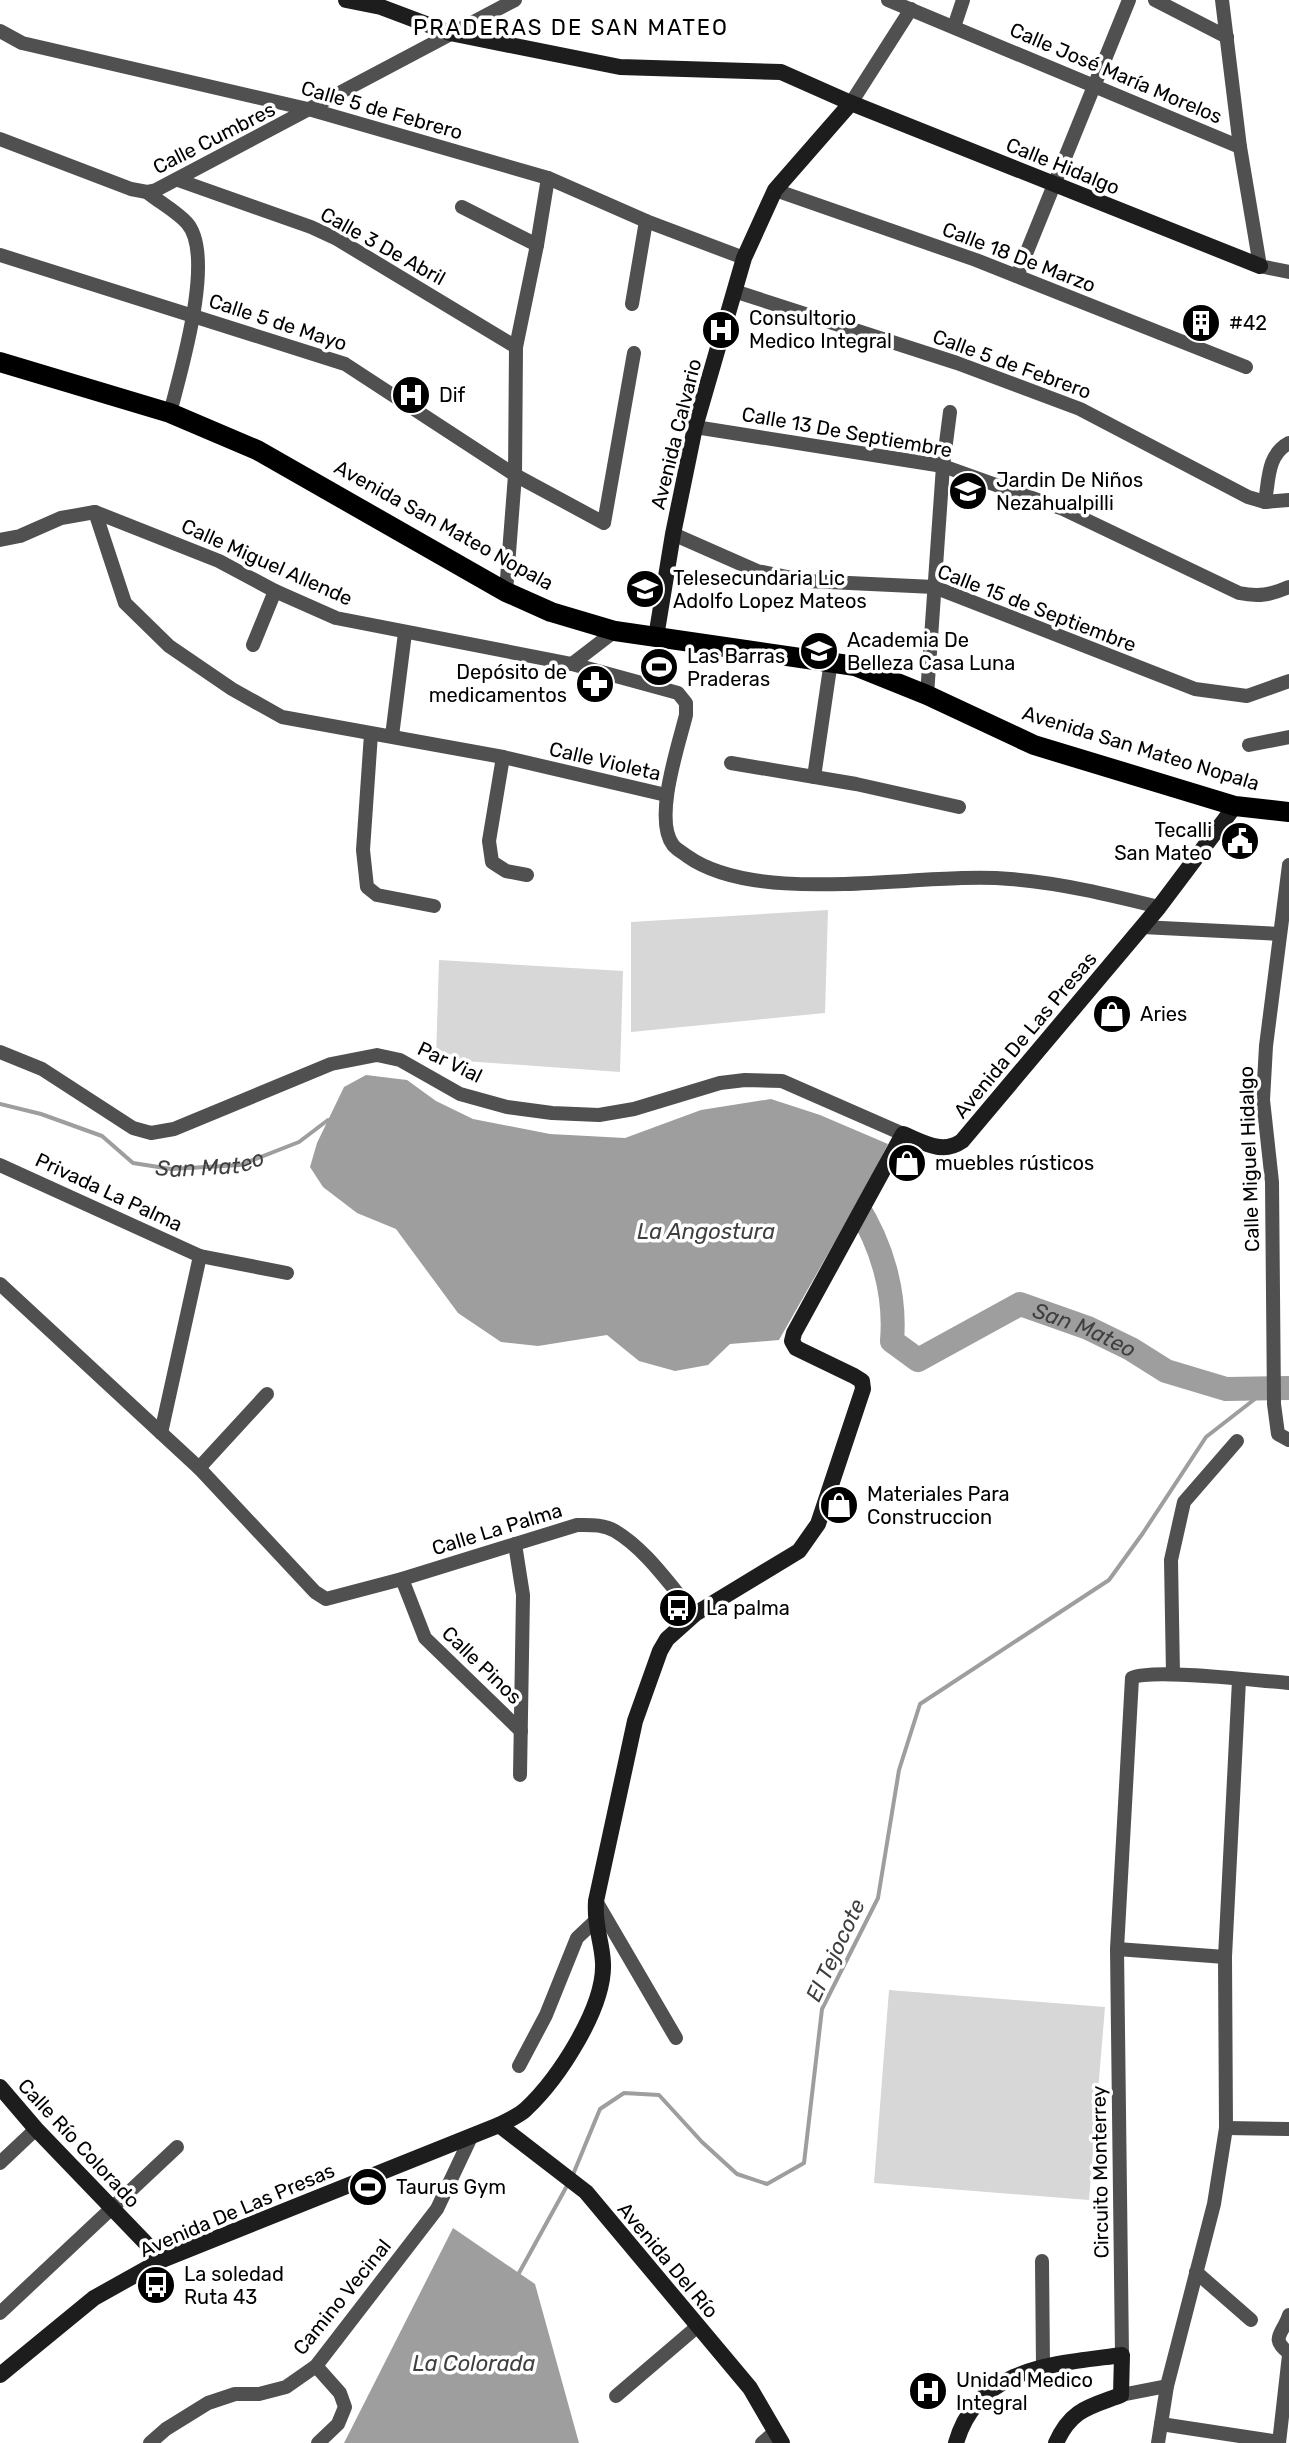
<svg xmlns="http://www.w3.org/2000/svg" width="1289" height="2443" font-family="Rubik,sans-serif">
	<rect width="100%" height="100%" fill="#fff"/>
	<g fill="#d7d7d7">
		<polygon points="828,910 825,1013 631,1032 631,922"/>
		<polygon points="439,960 623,971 620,1072 436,1059"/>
		<polygon points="889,1990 1105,2007 1089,2200 874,2183"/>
	</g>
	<g fill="#9e9e9e">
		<polygon points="366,1075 407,1080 436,1101 473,1119 550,1134 625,1138 701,1110 771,1099 820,1115 888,1144 866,1187 779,1340 730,1344 708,1365 675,1371 639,1361 607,1335 538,1346 501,1342 458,1313 396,1229 357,1213 323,1187 310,1167 317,1143 344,1087"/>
		<polygon points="453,2228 535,2284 579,2443 344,2443"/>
	</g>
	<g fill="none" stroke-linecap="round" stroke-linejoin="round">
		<g stroke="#9e9e9e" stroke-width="4">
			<path id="s1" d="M 0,1104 L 41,1114 L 102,1136 L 133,1163 L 171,1169 L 240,1165 L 299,1142 L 328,1120"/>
			<polyline points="572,2177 600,2109 624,2093 659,2095 702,2142 737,2174 767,2184 804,2163 822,2009 878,1898 899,1770 920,1704 1109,1580 1143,1533 1206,1437 1269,1388"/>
			<polyline points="519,2273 568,2184"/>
		</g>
		<path stroke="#9e9e9e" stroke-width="24" id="s2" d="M 856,1204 C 882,1245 896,1293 892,1341 L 918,1360 L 1020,1304 L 1088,1328 L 1131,1349 L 1166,1371 L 1226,1389 L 1289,1388"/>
		<g stroke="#505050" stroke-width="14">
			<polyline points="888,0 1240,147"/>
			<polyline points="1155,0 1227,37"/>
			<polyline points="1222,0 1240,147 1260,266 1289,272"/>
			<polyline points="954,27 963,0"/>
			<polyline points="0,31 22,43 312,110 548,178 646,221 744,258"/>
			<polyline points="851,103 911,9"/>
			<polyline points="0,139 131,189 147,192 156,190 515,0"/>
			<polyline points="178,180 311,227 337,239 516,347"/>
			<polyline points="775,190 976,260 1246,367"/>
			<path d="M 147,192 C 159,202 176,211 187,223 C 216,256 180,373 170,413"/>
			<polyline points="462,207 537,245"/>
			<polyline points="0,255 345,364 515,475 604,523 634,353"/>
			<polyline points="1017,276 1129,0"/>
			<polyline points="734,291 957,363 1080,409 1248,497 1265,502 1289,500"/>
			<polyline points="632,304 646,221"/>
			<path d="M 695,427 L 943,466 L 1063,509 L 1239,593 C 1258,597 1271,595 1289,587"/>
			<path d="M 1265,502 C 1269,479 1267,455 1289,443"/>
			<polyline points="95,512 125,603 169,646 232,689 282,717 503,757 666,795"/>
			<polyline points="673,534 757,571 807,581 934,587 1195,689 1247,696 1289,681"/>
			<path d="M 0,540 L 20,536 L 61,518 L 95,512 L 219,561 L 275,591 L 336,618 L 572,664 L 678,693 L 686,703 L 686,715 C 679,744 653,819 673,845 C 676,849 683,853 687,856 C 760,908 922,871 1010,879 C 1061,883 1110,895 1159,907"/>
			<polyline points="506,592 515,475 516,347 537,245 548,178"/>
			<polyline points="253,645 275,591"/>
			<polyline points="572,664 615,631"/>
			<polyline points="927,695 943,466 950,412"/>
			<polyline points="371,734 363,850 367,887 377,895 434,906"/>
			<polyline points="392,736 405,633"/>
			<polyline points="1249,745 1289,737"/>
			<polyline points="503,757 489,841 492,862 506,871 527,875"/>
			<polyline points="731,763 856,784 959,807"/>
			<polyline points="814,777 831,661"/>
			<polyline points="1289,865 1266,1046 1263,1100 1272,1182 1274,1404 1278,1434 1289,1440"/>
			<polyline points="1142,927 1280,934"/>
			<polyline points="0,1052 42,1069 133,1128 151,1133 174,1129 331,1064 377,1055 400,1060 460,1094 507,1107 552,1113 599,1115 634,1109 720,1083 745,1080 782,1081 903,1134"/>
			<polyline points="0,1165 200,1256 287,1273"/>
			<path d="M 0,1284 L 199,1468 L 315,1592 L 326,1599 L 402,1579 L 577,1525 C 590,1525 603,1524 615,1531 C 647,1550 671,1587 695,1614"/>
			<polyline points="161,1433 200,1256"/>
			<polyline points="199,1468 267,1394"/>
			<polyline points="515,1544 523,1595 520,1775"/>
			<polyline points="402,1579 425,1638 521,1731"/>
			<polyline points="1173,1674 1171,1560 1184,1502 1237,1441"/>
			<polyline points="596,1901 676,2038"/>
			<polyline points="1117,1949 1225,1957"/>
			<polyline points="519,2066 546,2015 577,1938 594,1922"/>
			<polyline points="1226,2128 1289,2129"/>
			<polyline points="0,2163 36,2129"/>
			<polyline points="1042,2261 1043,2365"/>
			<polyline points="1196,2272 1251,2320"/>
			<polyline points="0,2313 177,2147"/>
			<path d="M 1289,2315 C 1283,2334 1269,2338 1289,2353"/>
			<path d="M 1122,2355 L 1117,1949 L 1132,1678 C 1151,1668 1261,1681 1289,1683"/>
			<polyline points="316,2366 340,2393 345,2407 338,2424 318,2443"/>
			<polyline points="1121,2395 1167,2386"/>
			<polyline points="616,2396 698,2326"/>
			<polyline points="1161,2424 1279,2442"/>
			<polyline points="150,2443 166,2429 208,2403 235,2394 259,2394 286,2387 316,2366 437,2209 472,2135"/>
			<polyline points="762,2443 775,2432"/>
			<polyline points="1158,2443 1167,2386 1214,2204 1226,2128 1225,1957 1239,1680"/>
			<polyline points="1279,2443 1289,2355"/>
		</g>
		<g stroke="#1d1d1d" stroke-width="16">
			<polyline points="346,0 381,7 450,33 620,67 781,72 851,103 1260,266"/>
			<polyline points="656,637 673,534 695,427 744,258 775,190 851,103"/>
			<polyline points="0,2087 36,2129 162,2260"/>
			<polyline points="499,2125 586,2192 750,2388 782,2443"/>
			<path d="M 0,2375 L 94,2298 L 162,2260 L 499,2125 C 508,2120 519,2116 526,2109 C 558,2079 605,2008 603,1963 C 602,1940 594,1927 596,1901 L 635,1721 L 660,1651 L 667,1639 L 695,1614 L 799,1551 L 818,1524 L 863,1389 L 862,1381 L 854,1376 L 796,1348 L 792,1341 L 794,1333 L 903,1134 C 923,1142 942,1155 962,1141 L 1159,907 L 1235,806"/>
			<path d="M 956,2443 C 978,2366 1056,2364 1122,2355 L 1121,2395 C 1089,2407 1071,2409 1056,2443"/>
		</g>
		<polyline stroke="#000" stroke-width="20" points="0,362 170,413 257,450 506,592 551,612 615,631 855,666 927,695 1034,745 1235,806 1289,812"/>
	</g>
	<defs>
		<g id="building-disc" transform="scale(2)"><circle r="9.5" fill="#000" stroke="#fff"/><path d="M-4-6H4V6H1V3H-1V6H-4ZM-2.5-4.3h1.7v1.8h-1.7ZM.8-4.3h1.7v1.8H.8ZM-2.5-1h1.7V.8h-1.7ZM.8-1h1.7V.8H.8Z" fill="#fff"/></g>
		<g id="hospital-disc" transform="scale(2)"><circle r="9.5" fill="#000" stroke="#fff"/><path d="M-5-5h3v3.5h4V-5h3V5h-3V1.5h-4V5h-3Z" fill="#fff"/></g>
		<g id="school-disc" transform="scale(2)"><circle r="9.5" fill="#000" stroke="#fff"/><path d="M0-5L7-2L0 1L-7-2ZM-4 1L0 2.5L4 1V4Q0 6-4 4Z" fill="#fff"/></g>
		<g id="stadium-disc" transform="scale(2)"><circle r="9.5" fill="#000" stroke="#fff"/><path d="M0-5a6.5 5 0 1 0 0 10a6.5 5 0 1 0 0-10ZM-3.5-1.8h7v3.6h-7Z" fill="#fff"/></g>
		<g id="pharmacy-disc" transform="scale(2)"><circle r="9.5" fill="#000" stroke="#fff"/><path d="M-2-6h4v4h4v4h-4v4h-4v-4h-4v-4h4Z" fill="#fff"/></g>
		<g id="civic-disc" transform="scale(2)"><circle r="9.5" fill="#000" stroke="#fff"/><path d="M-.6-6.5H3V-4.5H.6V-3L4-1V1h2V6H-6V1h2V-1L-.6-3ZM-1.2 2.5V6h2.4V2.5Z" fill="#fff"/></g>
		<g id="shop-disc" transform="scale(2)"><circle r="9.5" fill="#000" stroke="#fff"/><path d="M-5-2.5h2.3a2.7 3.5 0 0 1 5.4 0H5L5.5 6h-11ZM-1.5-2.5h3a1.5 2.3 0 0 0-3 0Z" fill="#fff"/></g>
		<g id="bus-disc" transform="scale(2)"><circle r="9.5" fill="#000" stroke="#fff"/><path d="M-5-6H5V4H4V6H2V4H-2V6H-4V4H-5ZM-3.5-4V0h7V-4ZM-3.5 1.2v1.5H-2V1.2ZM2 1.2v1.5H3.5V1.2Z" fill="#fff"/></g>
	</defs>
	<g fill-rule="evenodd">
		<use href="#building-disc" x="1201" y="323"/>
		<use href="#hospital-disc" x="721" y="330"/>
		<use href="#hospital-disc" x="411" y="395"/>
		<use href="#school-disc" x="968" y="491"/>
		<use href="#school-disc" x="645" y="589"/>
		<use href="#school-disc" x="819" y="651"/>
		<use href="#stadium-disc" x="659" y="667"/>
		<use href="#pharmacy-disc" x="595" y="684"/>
		<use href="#civic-disc" x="1240" y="841"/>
		<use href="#shop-disc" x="1112" y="1014"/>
		<use href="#shop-disc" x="907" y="1163"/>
		<use href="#shop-disc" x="839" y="1505"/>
		<use href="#bus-disc" x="678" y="1608"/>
		<use href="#stadium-disc" x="368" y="2187"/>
		<use href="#bus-disc" x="156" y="2285"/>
		<use href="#hospital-disc" x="928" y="2391"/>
	</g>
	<g text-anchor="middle" stroke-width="7" stroke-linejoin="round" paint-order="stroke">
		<g font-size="20" fill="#000" stroke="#fff">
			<text transform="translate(1116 73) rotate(23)" y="7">Calle José María Morelos</text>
			<text transform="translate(382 110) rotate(16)" y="7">Calle 5 de Febrero</text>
			<text transform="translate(214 138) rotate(-27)" y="7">Calle Cumbres</text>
			<text transform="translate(1063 166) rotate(22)" y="7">Calle Hidalgo</text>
			<text transform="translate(383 246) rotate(29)" y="7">Calle 3 De Abril</text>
			<text transform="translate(1019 257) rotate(21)" y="7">Calle 18 De Marzo</text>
			<text transform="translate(278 322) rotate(18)" y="7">Calle 5 de Mayo</text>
			<text transform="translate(1012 364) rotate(20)" y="7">Calle 5 de Febrero</text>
			<text transform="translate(847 432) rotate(10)" y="7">Calle 13 De Septiembre</text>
			<text transform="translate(676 434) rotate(-76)" y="7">Avenida Calvario</text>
			<text transform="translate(444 525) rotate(29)" y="7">Avenida San Mateo Nopala</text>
			<text transform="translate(267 562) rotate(24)" y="7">Calle Miguel Allende</text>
			<text transform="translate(1037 608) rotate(21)" y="7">Calle 15 de Septiembre</text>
			<text transform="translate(1141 748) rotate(17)" y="7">Avenida San Mateo Nopala</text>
			<text transform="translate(605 761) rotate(13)" y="7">Calle Violeta</text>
			<text transform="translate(1025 1035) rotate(-50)" y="7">Avenida De Las Presas</text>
			<text transform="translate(450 1062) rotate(26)" y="7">Par Vial</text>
			<text transform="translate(1249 1159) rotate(-92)" y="7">Calle Miguel Hidalgo</text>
			<text transform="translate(109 1192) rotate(25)" y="7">Privada La Palma</text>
			<text transform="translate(497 1529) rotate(-17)" y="7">Calle La Palma</text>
			<text transform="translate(482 1665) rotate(44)" y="7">Calle Pinos</text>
			<text transform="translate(79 2143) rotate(47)" y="7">Calle Río Colorado</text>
			<text transform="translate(1100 2172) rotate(-91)" y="7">Circuito Monterrey</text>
			<text transform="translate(237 2210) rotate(-23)" y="7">Avenida De Las Presas</text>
			<text transform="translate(668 2260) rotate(50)" y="7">Avenida Del Río</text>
			<text transform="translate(342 2297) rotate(-51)" y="7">Camino Vecinal</text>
		</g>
		<g font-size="20" fill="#000" stroke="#fff" text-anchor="start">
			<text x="749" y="325">Consultorio<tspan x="749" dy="23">Medico Integral</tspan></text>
			<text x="1229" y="330">#42</text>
			<text x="439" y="402">Dif</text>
			<text x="996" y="487">Jardin De Niños<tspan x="996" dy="23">Nezahualpilli</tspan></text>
			<text x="673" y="585">Telesecundaria Lic<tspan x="673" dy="23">Adolfo Lopez Mateos</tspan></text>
			<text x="847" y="647">Academia De<tspan x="847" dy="23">Belleza Casa Luna</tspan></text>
			<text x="687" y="663">Las Barras<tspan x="687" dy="23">Praderas</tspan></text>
			<text x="567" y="679" text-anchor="end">Depósito de<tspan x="567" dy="23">medicamentos</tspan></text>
			<text x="1212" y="837" text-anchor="end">Tecalli<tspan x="1212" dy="23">San Mateo</tspan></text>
			<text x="1140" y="1021">Aries</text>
			<text x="935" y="1170">muebles rústicos</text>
			<text x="867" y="1501">Materiales Para<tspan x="867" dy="23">Construccion</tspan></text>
			<text x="706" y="1615">La palma</text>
			<text x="396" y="2194">Taurus Gym</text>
			<text x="184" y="2281">La soledad<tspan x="184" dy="23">Ruta 43</tspan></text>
			<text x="956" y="2387">Unidad Medico<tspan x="956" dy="23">Integral</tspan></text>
		</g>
		<g font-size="22" letter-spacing="2" fill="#000" stroke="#fff">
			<text x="571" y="35">PRADERAS DE SAN MATEO</text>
		</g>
		<g font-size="22" font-style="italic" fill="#3f3f3f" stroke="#fff">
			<text dy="8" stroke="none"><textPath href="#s1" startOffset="226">San Mateo</textPath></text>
			<text x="706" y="1239">La Angostura</text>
			<text dy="8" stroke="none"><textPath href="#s2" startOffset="362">San Mateo</textPath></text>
			<text transform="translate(835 1950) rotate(-65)" y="8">El Tejocote</text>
			<text x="474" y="2371">La Colorada</text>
		</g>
	</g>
</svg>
